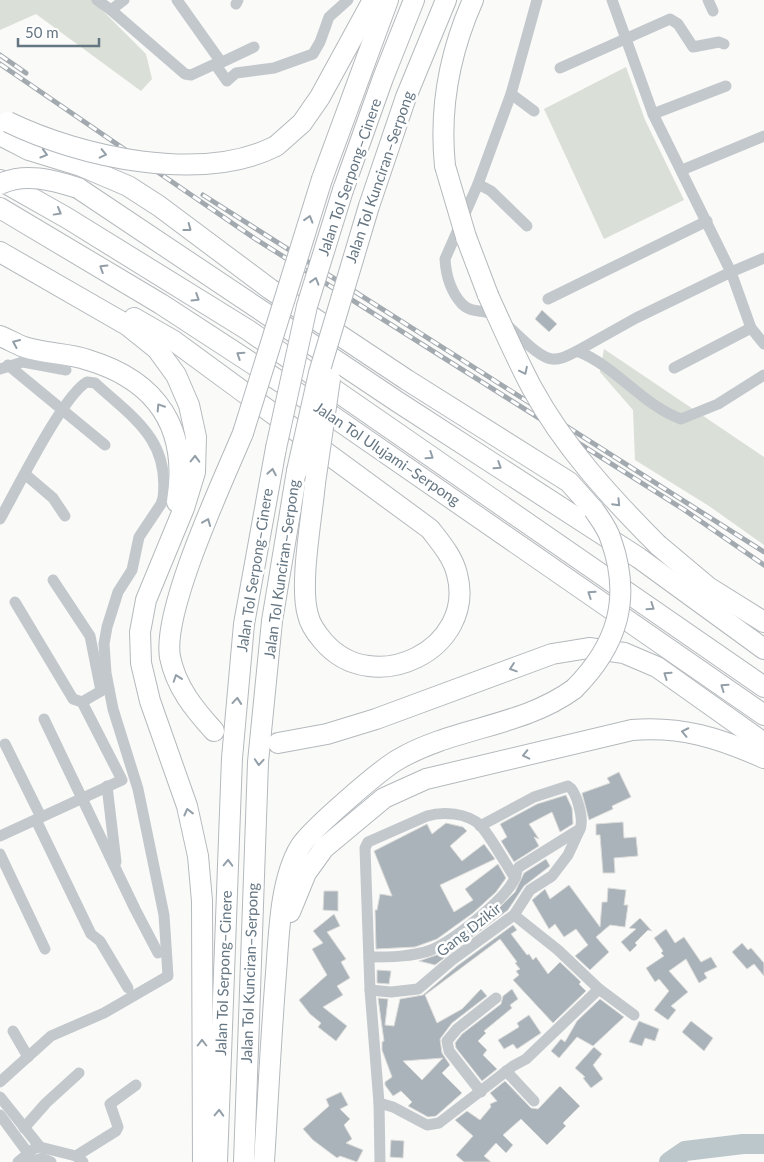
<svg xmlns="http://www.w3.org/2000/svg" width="764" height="1162" font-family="Lato,sans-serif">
	<rect width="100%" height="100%" fill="#fafaf8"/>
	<g fill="#dadfd7">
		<polygon points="0,0 107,0 98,6 146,54 152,79 141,91 36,14 0,30"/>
		<polygon points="626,67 645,120 684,200 604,239 544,109"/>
		<polygon points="604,349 764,457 764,545 709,506 635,460 633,410 600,372"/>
	</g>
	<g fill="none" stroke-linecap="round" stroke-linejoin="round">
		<polyline stroke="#bbc7cb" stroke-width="20" points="669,1162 685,1151 743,1144 764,1144"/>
	</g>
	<g fill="#aab3b9" stroke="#dcdcda" fill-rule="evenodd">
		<polygon points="542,310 557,324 549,332 535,319"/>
		<polygon points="619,772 631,797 612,806 613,809 589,820 582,793 610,783 607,778"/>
		<polygon points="566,795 572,808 573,824 560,832 552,812 529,824 539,839 534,837 539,846 514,862 501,841 507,837 500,824 537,804"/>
		<polygon points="623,822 624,838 636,837 638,856 614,858 615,873 603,873 600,835 596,835 596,824"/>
		<polygon points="446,823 463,827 467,831 450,846 462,861 484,844 495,859 440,885 454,912 473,900 465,889 498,864 506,878 496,892 473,913 437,939 415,947 376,949 375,910 377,910 380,894 392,896 374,851 427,824 432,834"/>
		<polygon points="546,859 550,866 524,886 508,910 435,965 419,961 445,952 483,924 515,892 524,873"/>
		<polygon points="569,885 600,927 602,902 607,902 608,888 626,890 624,905 628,905 625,927 610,925 596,937 609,952 590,970 575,956 588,945 576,929 564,937 555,924 549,929 532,900 545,889 550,899"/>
		<polygon points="324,891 338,891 338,911 323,910"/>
		<polygon points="334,914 340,926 327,932 346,959 341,962 350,978 337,986 343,995 323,1007 347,1026 336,1041 318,1027 321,1023 310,1014 299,1000 327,975 312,949 323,943 313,931"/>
		<polygon points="640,918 652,931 648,930 635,943 637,945 630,952 621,942 636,929 629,928"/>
		<path d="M 513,925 L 517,930 L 511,934 L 527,955 L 529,954 L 533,960 L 536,957 L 548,974 L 560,962 L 581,982 L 579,984 L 586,991 L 553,1023 L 513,980 L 519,975 L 516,971 L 520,969 L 515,963 L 517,962 L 500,939 L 425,995 L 437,1023 L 462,1009 L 481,989 L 487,996 L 452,1023 L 440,1039 L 442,1053 L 450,1065 L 442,1073 L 462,1093 L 436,1116 L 428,1117 L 408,1106 L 412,1102 L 401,1091 L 393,1096 L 385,1085 L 385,1082 L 392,1077 L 382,1050 L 382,1042 L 384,1041 L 378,998 L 388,999 L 385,1025 L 394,1026 L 400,999 L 423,995 L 457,966 ZM 443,1058 L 422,1080 L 403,1061 Z"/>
		<polygon points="666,929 675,943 684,937 701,962 711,957 717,967 704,973 707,978 699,983 686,959 669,971 688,992 671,1006 676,1010 668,1020 654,1010 669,991 659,979 655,982 646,968 664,956 661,953 663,951 654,938"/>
		<polygon points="742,943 748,950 751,948 764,963 764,976 754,964 747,969 732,952"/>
		<polygon points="377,970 391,971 389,984 377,983"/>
		<polygon points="512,989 518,999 510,1005 512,1008 484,1031 486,1033 478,1041 487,1050 483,1055 497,1069 482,1081 456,1048 455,1043 462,1034 501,1004 503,996"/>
		<polygon points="600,999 624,1017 593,1046 577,1037 559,1058 551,1051 561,1039 565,1042 577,1021"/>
		<polygon points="529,1015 541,1033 517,1049 513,1044 504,1049 498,1040 519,1027 517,1023"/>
		<polygon points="639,1021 659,1029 655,1041 645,1038 642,1046 629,1042"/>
		<polygon points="691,1021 713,1038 704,1051 682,1032"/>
		<polygon points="594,1047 602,1054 593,1065 603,1079 591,1088 583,1078 585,1077 575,1068"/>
		<polygon points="505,1081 531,1108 538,1109 560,1086 580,1106 563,1123 566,1126 547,1145 521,1119 503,1135 513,1145 506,1153 496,1143 484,1156 491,1162 464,1162 456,1155 473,1136 455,1120 467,1111 480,1120 491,1107 490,1104 497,1101 490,1093"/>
		<polygon points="341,1092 348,1105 340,1109 350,1119 344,1125 352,1139 346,1143 363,1150 357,1162 340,1156 337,1158 313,1140 303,1129 329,1106 326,1099"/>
		<polygon points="391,1140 404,1141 403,1158 390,1157"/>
	</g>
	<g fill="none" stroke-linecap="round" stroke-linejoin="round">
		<g stroke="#b4b9bd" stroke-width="22">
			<g id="motorway">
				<polyline points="0,135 29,150 81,166 128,186 159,206 270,289 407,380 569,482 594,510"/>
				<polyline points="276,146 302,123 320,97 373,0"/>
				<path d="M 445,166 C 439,107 449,54 473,0"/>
				<polyline points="322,179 388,0"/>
				<polyline points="0,180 67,218 248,330 764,687"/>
				<polyline points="78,188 398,402 639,558 764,649"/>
				<polyline points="343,190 383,78 414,0"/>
				<polyline points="369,206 406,97 446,0"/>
				<polyline points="0,208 161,304 325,411 764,715"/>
				<polyline points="466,237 488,295"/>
				<polyline points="0,252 127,325 157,349 176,375 189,405 196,437 195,472 184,508 146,600 140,632 141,663 150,701 187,806 198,856 202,901 203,1162"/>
				<path d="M 134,318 L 174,341 L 430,529 C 440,542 453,557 457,574 C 477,649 373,700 323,641 C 317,634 310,625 308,615 C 299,585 312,517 315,483"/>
				<path d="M 0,336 C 8,339 16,344 24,347 C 45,354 68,353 88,360 C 158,381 189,429 177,502"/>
				<polyline points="658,545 708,587 764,622"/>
				<path d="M 214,731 C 194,709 176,687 170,657 C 162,610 223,481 243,433"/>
				<polyline points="278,743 327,734 376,719 552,654 589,648 624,653 657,667 764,743"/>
				<path d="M 290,912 L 306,873 L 324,848 L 384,798 L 426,779 L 632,730 C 682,726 719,738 764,758"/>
				<polyline points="217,1162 232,758 244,624 276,448"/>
				<polyline points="244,1162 258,762 272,621 297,471"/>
				<path d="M 264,1162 C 268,1099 271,1036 276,973 C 279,934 280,880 300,847 C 309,831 381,769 399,759 C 454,727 522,727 574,689"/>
			</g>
		</g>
		<g stroke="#c3c8cc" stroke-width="11">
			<polyline points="97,0 111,10"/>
			<polyline points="124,0 111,10 185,74 191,75 215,64 227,81 236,73 274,68 313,54 320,42 329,17 348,0"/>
			<polyline points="177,0 221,62"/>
			<path d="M 537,0 L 511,94 L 478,184 L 445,259 C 446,276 451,292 462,304 C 472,314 483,309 494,315 C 510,324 536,358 552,359 C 561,360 569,355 577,351 C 616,366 642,405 681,419 L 718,404 L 764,375"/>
			<polyline points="708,0 713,11"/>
			<polyline points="236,4 238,0"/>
			<polyline points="216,65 254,47"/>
			<polyline points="560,68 670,19 678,24 693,47 719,42 724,44"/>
			<polyline points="511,94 534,111"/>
			<polyline points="653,114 726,86"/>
			<polyline points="682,170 764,136"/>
			<polyline points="478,184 491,191 527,226"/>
			<polyline points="764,258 731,272 751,328 764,344"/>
			<polyline points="548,299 707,221"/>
			<polyline points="577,351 636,318 731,272 653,114 612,0"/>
			<polyline points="8,365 105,445"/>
			<polyline points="674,368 751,328"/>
			<polyline points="0,369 23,362 66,370"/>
			<polyline points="26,475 53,498 65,516"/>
			<path d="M 0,519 C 16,491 63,395 87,382 L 95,383 C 133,418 170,439 163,498 L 161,504 L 139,537 L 132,570 L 118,592 L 107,627 L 104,644 L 106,673 L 113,709 L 138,789 L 164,915 L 168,976 L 104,1013 L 51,1036 L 0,1082"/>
			<polyline points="53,580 90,636 101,691 82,702"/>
			<polyline points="44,719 135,909 158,953"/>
			<polyline points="5,744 41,817"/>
			<polyline points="107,786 116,862"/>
			<polyline points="36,820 91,934 100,941 128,988"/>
			<polyline points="0,836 122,780 82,702 73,699 15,602"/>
			<polyline points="0,854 45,949"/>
			<polyline points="514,915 558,950 599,989"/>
			<path d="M 369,957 C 388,957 413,957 431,950 C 453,941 506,899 515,878 C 517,874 516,870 519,867 L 580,829 C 584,820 577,791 568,786 L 534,797 L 480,826"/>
			<polyline points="370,990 391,992 418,989 452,960 514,915 530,890 552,876 568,855 580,829"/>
			<polyline points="13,1031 28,1057"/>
			<polyline points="506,1071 534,1101"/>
			<polyline points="481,1092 449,1051 447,1041 457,1029 496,998"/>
			<polyline points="0,1097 40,1147"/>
			<polyline points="379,1103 393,1107 427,1125 439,1123 513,1066 526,1059 599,989 634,1015"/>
			<polyline points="0,1115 28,1153"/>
			<polyline points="24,1128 46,1103 79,1073"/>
			<polyline points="76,1156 116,1131 118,1127 110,1104 136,1085"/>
			<polyline points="18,1162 35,1148 40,1147 76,1156 83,1162"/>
			<polyline points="32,1162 42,1158 51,1162"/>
			<path d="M 380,1162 L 379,1103 L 370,990 L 365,848 L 368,842 L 427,816 C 443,811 467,813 480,825 C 490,835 506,865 515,878"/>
		</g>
		<use href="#motorway" stroke="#fff" stroke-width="20"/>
		<g stroke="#a2aab0" stroke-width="5">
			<g id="rail">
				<polyline points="0,55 26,73"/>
				<polyline points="0,64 254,238 683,509 764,565"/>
				<polyline points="203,195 764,552"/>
			</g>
		</g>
		<use href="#rail" stroke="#fff" stroke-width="3" stroke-dasharray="9" stroke-linecap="butt"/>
		<g stroke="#b4b9bd" stroke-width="22" stroke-linecap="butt">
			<g id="motorway-bridge">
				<path d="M 8,122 C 80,157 201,184 276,146"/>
				<polyline points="445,166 466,237"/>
				<path d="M 0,184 C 25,172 53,180 78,188"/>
				<path d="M 488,295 C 502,326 516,358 532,388 C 564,447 611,498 658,545"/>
				<polyline points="243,433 322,179"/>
				<polyline points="276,448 307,306 343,190"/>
				<polyline points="297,471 319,373 369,206"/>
				<polyline points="315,483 330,379"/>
				<path d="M 574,689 C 617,646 632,599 611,540 C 608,529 600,519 594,510"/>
			</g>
		</g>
		<use href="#motorway-bridge" stroke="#fff" stroke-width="20"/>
	</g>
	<defs><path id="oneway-chevron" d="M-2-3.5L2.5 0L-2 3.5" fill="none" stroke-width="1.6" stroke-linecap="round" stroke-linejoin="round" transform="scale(1.25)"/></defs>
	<g stroke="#939fa8">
		<use href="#oneway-chevron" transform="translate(44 154) rotate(17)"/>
		<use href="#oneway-chevron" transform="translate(103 154) rotate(13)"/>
		<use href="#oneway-chevron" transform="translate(58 212) rotate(29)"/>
		<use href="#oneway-chevron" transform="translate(309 219) rotate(-73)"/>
		<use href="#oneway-chevron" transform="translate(188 228) rotate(37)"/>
		<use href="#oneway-chevron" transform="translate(103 268) rotate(-148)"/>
		<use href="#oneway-chevron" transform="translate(315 281) rotate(-73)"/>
		<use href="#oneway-chevron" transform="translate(196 298) rotate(32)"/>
		<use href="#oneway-chevron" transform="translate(16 343) rotate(-156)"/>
		<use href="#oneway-chevron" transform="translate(240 355) rotate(-147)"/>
		<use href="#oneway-chevron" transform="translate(524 371) rotate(64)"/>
		<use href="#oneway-chevron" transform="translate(160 407) rotate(-123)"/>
		<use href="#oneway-chevron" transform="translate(430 456) rotate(34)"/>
		<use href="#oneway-chevron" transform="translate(195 459) rotate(-89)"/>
		<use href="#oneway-chevron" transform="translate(498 466) rotate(33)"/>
		<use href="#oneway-chevron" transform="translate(272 472) rotate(-80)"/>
		<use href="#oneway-chevron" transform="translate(617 503) rotate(46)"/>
		<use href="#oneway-chevron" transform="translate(207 522) rotate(-68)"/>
		<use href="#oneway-chevron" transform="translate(591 594) rotate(-146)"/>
		<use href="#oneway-chevron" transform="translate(651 607) rotate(34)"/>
		<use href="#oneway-chevron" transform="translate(513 668) rotate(161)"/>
		<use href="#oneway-chevron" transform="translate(667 675) rotate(-145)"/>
		<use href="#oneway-chevron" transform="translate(177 678) rotate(-109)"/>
		<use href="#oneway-chevron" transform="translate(724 687) rotate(-145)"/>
		<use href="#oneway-chevron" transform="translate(237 701) rotate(-85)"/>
		<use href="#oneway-chevron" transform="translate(685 732) rotate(-168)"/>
		<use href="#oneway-chevron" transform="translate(526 755) rotate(167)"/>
		<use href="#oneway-chevron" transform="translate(259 762) rotate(94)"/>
		<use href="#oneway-chevron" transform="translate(188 812) rotate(-104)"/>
		<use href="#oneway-chevron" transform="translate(228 863) rotate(-88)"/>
		<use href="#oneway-chevron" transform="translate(202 1043) rotate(-90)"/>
		<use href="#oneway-chevron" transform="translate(219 1113) rotate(-88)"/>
	</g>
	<g text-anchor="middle" stroke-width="5" stroke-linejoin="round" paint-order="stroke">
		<g font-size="15" fill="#657683" stroke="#fff">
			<text transform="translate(350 177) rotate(-71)" y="5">Jalan Tol Serpong–Cinere</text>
			<text transform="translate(380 177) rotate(-71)" y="5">Jalan Tol Kunciran–Serpong</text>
			<text transform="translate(387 454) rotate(34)" y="5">Jalan Tol Ulujami–Serpong</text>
			<text transform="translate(282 569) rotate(-82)" y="5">Jalan Tol Kunciran–Serpong</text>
			<text transform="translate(255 570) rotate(-81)" y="5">Jalan Tol Serpong–Cinere</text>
			<text transform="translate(469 930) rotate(-38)" y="5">Gang Dzikir</text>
			<text transform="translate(224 973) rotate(-88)" y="5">Jalan Tol Serpong–Cinere</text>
			<text transform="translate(250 973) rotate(-88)" y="5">Jalan Tol Kunciran–Serpong</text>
		</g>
	</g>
	<path d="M18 38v8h81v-8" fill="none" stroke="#657683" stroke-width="2.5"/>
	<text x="25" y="38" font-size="15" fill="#657683" stroke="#ffffff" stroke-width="4" paint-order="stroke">50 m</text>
</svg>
